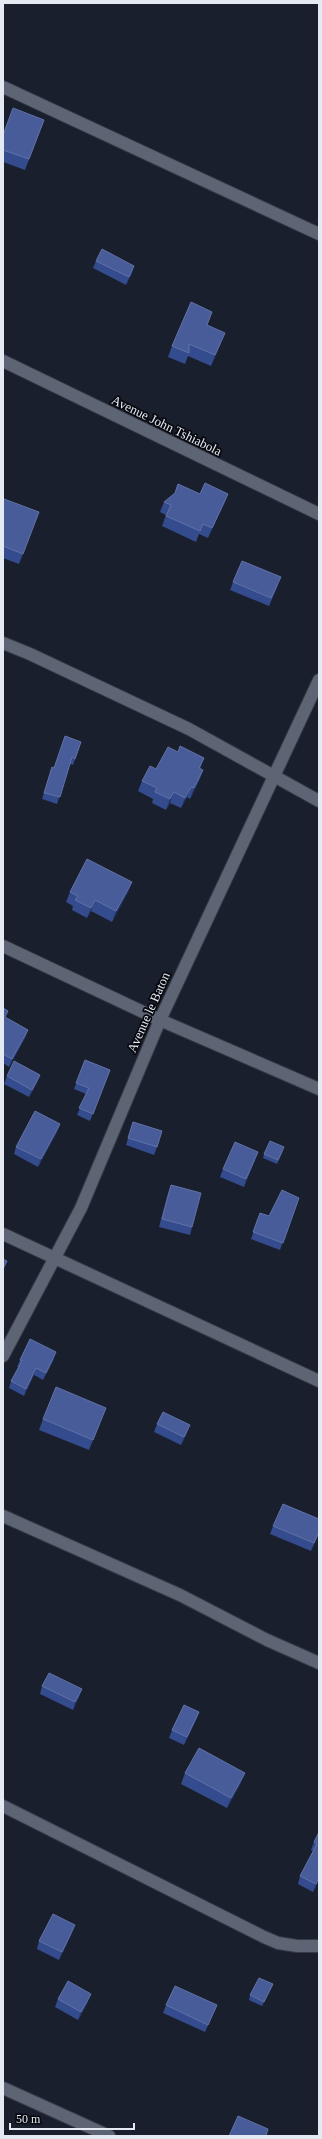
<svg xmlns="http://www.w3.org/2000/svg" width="322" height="2139" font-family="'Times New Roman',serif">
	<rect width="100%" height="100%" fill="#191f2c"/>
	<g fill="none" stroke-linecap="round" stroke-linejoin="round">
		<g stroke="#363a45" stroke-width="14">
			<g id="street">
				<polyline points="3,87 319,234"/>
				<polyline points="3,361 319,514"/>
				<polyline points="3,643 30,654 189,729 319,801"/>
				<polyline points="3,946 160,1020 319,1089"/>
				<polyline points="3,1234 319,1381"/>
				<polyline points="3,1356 81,1208 160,1020 319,680"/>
				<polyline points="3,1516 180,1595 267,1640 319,1663"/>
				<polyline points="3,1806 264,1937 278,1943 297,1946 319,1946"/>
				<polyline points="3,2088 109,2136"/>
			</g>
		</g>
		<use href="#street" stroke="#5d6474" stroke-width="12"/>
	</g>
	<g fill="#344b8e">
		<polygon points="44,120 25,170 3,162 3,135"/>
		<polygon points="96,261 132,273 126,285 93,268"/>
		<polygon points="207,325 221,343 211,366 188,356 185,364 168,357 172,346"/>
		<polygon points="200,494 228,494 224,504 208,538 199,534 196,542 162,526 166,515 160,512 164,502"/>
		<polygon points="3,502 39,512 19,564 3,558"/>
		<polygon points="233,582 278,585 269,606 230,590"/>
		<polygon points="81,742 73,765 70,764 57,804 42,799 52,767 54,768"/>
		<polygon points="178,752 204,758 200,769 203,770 199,781 190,799 187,797 181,808 170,803 166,810 152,803 153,799 138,791 142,781"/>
		<polygon points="132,882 128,892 112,922 91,911 87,918 72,910 73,906 66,902 70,892"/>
		<polygon points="3,1008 8,1011 5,1017 28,1030 25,1038 9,1067 3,1063"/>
		<polygon points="85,1060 110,1070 90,1121 77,1115 86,1094 74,1089"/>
		<polygon points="40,1075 37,1083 29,1097 4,1084 7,1076"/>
		<polygon points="133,1122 157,1147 154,1155 126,1145"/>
		<polygon points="60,1124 57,1132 38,1167 14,1154 16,1147"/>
		<polygon points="283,1151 277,1164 263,1158 264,1154"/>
		<polygon points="255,1160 244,1187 220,1177 223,1169"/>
		<polygon points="171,1185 192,1227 190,1235 159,1227 168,1193"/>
		<polygon points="299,1198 280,1250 251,1239 260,1213 269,1216"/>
		<polygon points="54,1359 43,1380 34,1375 24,1396 9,1388 11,1381 19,1367 17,1367 20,1360"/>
		<polygon points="106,1408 89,1450 39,1430 43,1419"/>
		<polygon points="157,1424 187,1433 181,1445 154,1432"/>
		<polygon points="319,1519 319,1533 311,1551 270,1534 273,1526"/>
		<polygon points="42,1686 82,1689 79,1697 73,1710 40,1694"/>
		<polygon points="199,1712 196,1720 184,1745 169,1738 172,1730"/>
		<polygon points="185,1773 241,1783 227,1808 181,1784"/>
		<polygon points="319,1832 319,1880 313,1892 298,1884 300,1876 313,1851 311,1850 314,1842"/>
		<polygon points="72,1933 59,1960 37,1949 39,1941"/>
		<polygon points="273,1984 262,2006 249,2000 250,1995"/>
		<polygon points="58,1999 88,2002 78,2020 55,2007"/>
		<polygon points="166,2005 217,2005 205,2032 163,2013"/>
	</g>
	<g fill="#213263">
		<polygon points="134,266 132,273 126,285 129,277"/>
		<polygon points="225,333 221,343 211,366 215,355"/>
		<polygon points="228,494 224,504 208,538 212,528"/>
		<polygon points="203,770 199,781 190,799 194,788"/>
		<polygon points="191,787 187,797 181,808 185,798"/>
		<polygon points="174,792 170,803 166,810 170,799"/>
		<polygon points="132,882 128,892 112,922 116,911"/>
		<polygon points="95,900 91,911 87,918 91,908"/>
		<polygon points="28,1030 25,1038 9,1067 12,1059"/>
		<polygon points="40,1075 37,1083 29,1097 32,1090"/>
		<polygon points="60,1124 57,1132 38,1167 41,1159"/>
		<polygon points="258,1152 255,1160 244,1187 246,1179"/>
		<polygon points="56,1352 54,1359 43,1380 46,1373"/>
		<polygon points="36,1368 34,1375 24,1396 26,1389"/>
		<polygon points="190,1425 187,1433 181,1445 184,1437"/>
		<polygon points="82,1689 79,1697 73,1710 75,1702"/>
		<polygon points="199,1712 196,1720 184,1745 187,1737"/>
		<polygon points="245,1773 241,1783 227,1808 231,1798"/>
		<polygon points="319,1877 319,1880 313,1892 316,1884"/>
		<polygon points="75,1925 72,1933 59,1960 62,1952"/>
		<polygon points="91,1994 88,2002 78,2020 81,2012"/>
	</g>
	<g fill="#475c99" stroke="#6072a7">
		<polygon points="13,108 44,120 29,159 3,150 3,135"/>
		<polygon points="102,249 134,266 129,277 96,261"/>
		<polygon points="191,302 212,312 207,325 225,333 215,355 189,344 189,353 172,346"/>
		<polygon points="205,483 228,494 212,528 203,524 200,531 166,516 171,505 164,502 175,493 178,484 200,494"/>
		<polygon points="4,499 39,512 23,554 3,546 3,502"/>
		<polygon points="242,561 281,577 271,598 233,582"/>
		<polygon points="65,736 81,742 75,759 72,757 60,797 44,793 52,767 54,768"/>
		<polygon points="180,746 204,758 199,768 203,770 194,788 191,787 185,798 174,792 170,799 155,792 157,788 142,781 150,766 156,769 168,747 178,752"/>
		<polygon points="87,859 132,882 116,911 95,900 91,908 75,900 78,896 70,892"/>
		<polygon points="3,1008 8,1011 5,1017 28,1030 12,1059 3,1054"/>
		<polygon points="85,1060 110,1070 93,1114 79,1108 89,1088 76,1083"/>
		<polygon points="14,1061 40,1075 32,1090 7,1076"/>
		<polygon points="35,1111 60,1124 41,1159 16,1147"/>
		<polygon points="133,1122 162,1131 157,1147 128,1138"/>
		<polygon points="270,1141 284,1147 278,1160 264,1154"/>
		<polygon points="235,1142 258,1152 246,1179 223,1169"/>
		<polygon points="171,1185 201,1193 192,1227 162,1219"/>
		<polygon points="282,1190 299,1198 283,1243 253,1232 260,1213 269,1216"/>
		<polygon points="3,1259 7,1261 3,1269"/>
		<polygon points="30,1339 56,1352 46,1373 36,1368 26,1389 11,1381 22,1361 20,1360"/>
		<polygon points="56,1387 106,1408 93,1440 43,1419"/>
		<polygon points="163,1412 190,1425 184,1437 157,1424"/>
		<polygon points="283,1504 319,1519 319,1532 314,1543 273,1526"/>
		<polygon points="49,1673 82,1689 75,1702 42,1686"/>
		<polygon points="184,1705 199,1712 187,1737 172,1730"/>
		<polygon points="199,1748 245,1773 231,1798 185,1773"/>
		<polygon points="319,1832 319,1877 316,1884 300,1876 317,1844 314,1842"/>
		<polygon points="53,1914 75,1925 62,1952 39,1941"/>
		<polygon points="259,1978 273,1984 264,2002 250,1995"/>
		<polygon points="68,1981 91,1994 81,2012 58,1999"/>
		<polygon points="175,1986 217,2005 208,2025 166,2005"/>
		<polygon points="238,2116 268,2129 266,2136 229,2136"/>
	</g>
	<g text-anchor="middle" stroke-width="3.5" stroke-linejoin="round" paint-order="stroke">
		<g font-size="13" fill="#e4e9f2" stroke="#07090f">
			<text transform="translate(167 425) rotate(26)" y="5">Avenue John Tshiabola</text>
			<text transform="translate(148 1012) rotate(-66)" y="5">Avenue le Baton</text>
		</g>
	</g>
	<rect width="322" height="2139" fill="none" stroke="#e4e9f2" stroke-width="8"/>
	<path d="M10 2123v6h124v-6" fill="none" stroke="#e4e9f2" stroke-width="2"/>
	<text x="16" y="2123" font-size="12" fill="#e4e9f2" stroke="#07090f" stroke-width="3" paint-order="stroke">50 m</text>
</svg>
